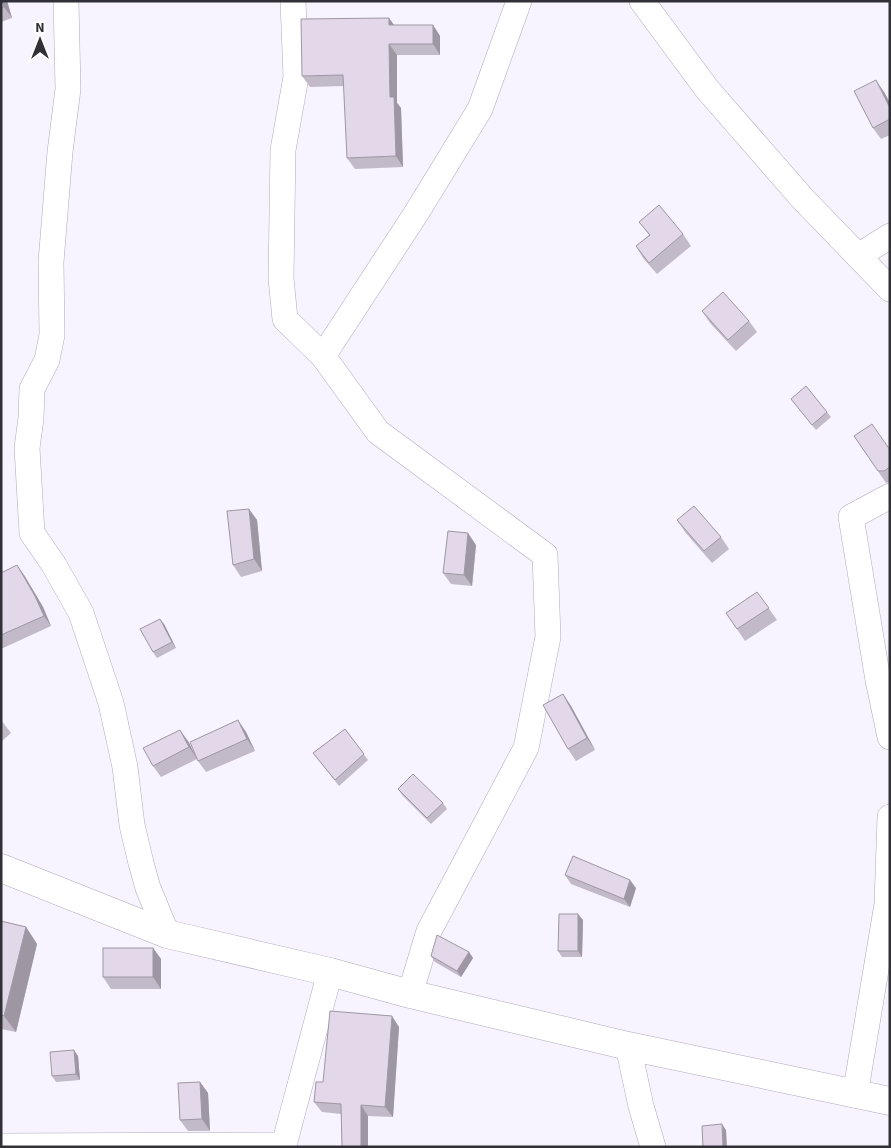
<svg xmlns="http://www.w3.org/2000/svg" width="891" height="1148" font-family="'Source Sans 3',sans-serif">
	<rect width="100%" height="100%" fill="#f7f3ff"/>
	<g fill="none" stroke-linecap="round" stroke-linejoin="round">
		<g stroke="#afaabb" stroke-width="26">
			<g id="street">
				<polyline points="66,1 68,89 60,152 51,262 52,335 47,360 32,389 31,418 27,448 32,533 54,565 81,613 111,703 125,767 132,825 141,863 148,888 167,934"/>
				<polyline points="293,1 296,77 283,150 281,278 285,319 323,356"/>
				<polyline points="642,1 707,89 802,198 890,289"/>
				<polyline points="858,256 890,236"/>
				<polyline points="890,496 851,517 878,680 890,737"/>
				<polyline points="410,994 429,931 526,748 548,637 545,555 378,432 323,356 417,212 480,109 519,1"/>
				<polyline points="628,1046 641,1106 653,1147"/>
				<polyline points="855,1095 887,904 890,817"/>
				<polyline points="1,1146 284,1145 330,972"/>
			</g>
		</g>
		<g stroke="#afaabb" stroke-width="29">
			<polyline id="secondary" points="1,868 167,934 330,972 410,994 628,1046 890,1101"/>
		</g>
		<use href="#street" stroke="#fff" stroke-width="25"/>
		<use href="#secondary" stroke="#fff" stroke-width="28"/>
	</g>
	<g fill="#c2bac8">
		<polygon points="1,1 7,1 12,18 1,22"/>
		<polygon points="394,25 433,25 440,36 440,55 397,55 397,103 401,108 403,167 355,169 347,158 344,86 310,87 302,76"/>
		<polygon points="884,92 890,103 890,135 881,139 873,128"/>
		<polygon points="639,222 683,234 691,246 657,274 643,258 636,246 649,235"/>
		<polygon points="702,311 749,321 757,332 736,351 710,323"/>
		<polygon points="791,399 827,412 831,417 816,430"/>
		<polygon points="854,436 890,450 890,482 886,483"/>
		<polygon points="249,509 257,520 262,571 241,577 233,565"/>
		<polygon points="677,520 721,537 729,549 712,563 685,532"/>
		<polygon points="476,545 472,586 451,584 443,573"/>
		<polygon points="1,573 24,575 43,607 51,626 1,649"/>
		<polygon points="757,592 777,620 745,641 726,613"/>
		<polygon points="164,624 176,648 157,658 153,652"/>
		<polygon points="563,694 571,706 595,750 576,761 568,749"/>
		<polygon points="1,720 11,733 1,742"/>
		<polygon points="345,729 368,760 339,786 313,753"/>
		<polygon points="246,732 255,751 206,772 198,761"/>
		<polygon points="188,741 197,759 161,777 153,766"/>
		<polygon points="398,789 443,803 447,809 431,824 402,795"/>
		<polygon points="565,875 636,888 630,907 571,884"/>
		<polygon points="583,920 582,957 562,957 558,951"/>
		<polygon points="1,921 26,927 37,944 16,1032 1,1029"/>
		<polygon points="153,948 161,959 161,989 111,989 103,977"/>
		<polygon points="469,952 473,958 461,977 435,962 431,956"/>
		<polygon points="399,1027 393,1117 368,1116 368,1147 342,1147 341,1114 322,1112 314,1102 323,1082"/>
		<polygon points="78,1056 80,1080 56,1082 52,1076"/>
		<polygon points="200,1082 208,1093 210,1131 188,1131 180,1120"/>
	</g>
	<g fill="#9e97a3">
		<polygon points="2,1 7,1 12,18 4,7"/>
		<polygon points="389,18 397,29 389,25"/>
		<polygon points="433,25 440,36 440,55 433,44"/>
		<polygon points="389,44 397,55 397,103 401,108 403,167 396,156 390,97"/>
		<polygon points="876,80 884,92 890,103 890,108"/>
		<polygon points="249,509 257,520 262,571 254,559"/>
		<polygon points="468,533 476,545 472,586 464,575"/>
		<polygon points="17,565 24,575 43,607 51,626 44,616"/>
		<polygon points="160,619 164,624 176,648 172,642"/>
		<polygon points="563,694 571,706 595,750 587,738"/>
		<polygon points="238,720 246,732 255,751 247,739"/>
		<polygon points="180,730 188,741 197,759 189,747"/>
		<polygon points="630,880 636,888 630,907 624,899"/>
		<polygon points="578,914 583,920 582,957 578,951"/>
		<polygon points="26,927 37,944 16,1032 4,1016"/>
		<polygon points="153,948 161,959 161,989 153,977"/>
		<polygon points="469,952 473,958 461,977 457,971"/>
		<polygon points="392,1016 399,1027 393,1117 385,1107"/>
		<polygon points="74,1050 78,1056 80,1080 76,1074"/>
		<polygon points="200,1082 208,1093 210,1131 202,1119"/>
		<polygon points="361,1105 368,1116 368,1147 361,1147"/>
		<polygon points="722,1124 726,1130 727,1147 723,1147"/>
	</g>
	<g fill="#e2d8e9" stroke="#9e97a3">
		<polygon points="1,1 2,1 4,7 1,8"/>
		<polygon points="389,18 389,25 433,25 433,44 389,44 390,97 394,97 396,156 347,158 343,75 302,76 301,19"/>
		<polygon points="876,80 890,108 890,119 873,128 854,91"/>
		<polygon points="659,205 683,234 649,263 636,246 650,235 639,222"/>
		<polygon points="723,292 749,321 728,340 702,311"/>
		<polygon points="806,386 827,412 812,425 791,399"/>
		<polygon points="872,424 890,450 890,467 884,471 878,471 854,436"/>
		<polygon points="694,506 721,537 704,551 677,520"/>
		<polygon points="249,509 254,559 233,565 227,511"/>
		<polygon points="448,531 468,533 464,575 443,573"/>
		<polygon points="17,565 35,596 44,616 1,635 1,573"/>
		<polygon points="757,592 769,608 737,629 726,613"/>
		<polygon points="160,619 172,642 153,652 140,629"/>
		<polygon points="563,694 587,738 568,749 543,705"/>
		<polygon points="238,720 247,739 198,761 190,742"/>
		<polygon points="345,729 364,754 335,780 313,753"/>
		<polygon points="180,730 189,747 153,766 143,748"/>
		<polygon points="413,774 443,803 427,818 398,789"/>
		<polygon points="573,856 630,880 624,899 565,875"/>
		<polygon points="559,914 578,914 578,951 558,951"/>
		<polygon points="1,921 26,927 4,1016 1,1015"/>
		<polygon points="437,935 469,952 457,971 431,956"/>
		<rect x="103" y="948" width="50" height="29"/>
		<polygon points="330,1011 392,1016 385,1107 361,1105 361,1147 342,1147 341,1104 314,1102 316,1082 323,1082"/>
		<polygon points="74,1050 76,1074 52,1076 50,1052"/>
		<polygon points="200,1082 202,1119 180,1120 178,1083"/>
		<polygon points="722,1124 723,1147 703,1147 702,1126"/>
	</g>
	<rect width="891" height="1148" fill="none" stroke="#323037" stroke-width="5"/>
	<g transform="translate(40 40)" stroke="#ffffff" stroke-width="4" paint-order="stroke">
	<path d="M0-4L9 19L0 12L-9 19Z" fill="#323037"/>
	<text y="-8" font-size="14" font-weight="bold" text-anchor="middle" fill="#323037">N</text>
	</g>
</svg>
